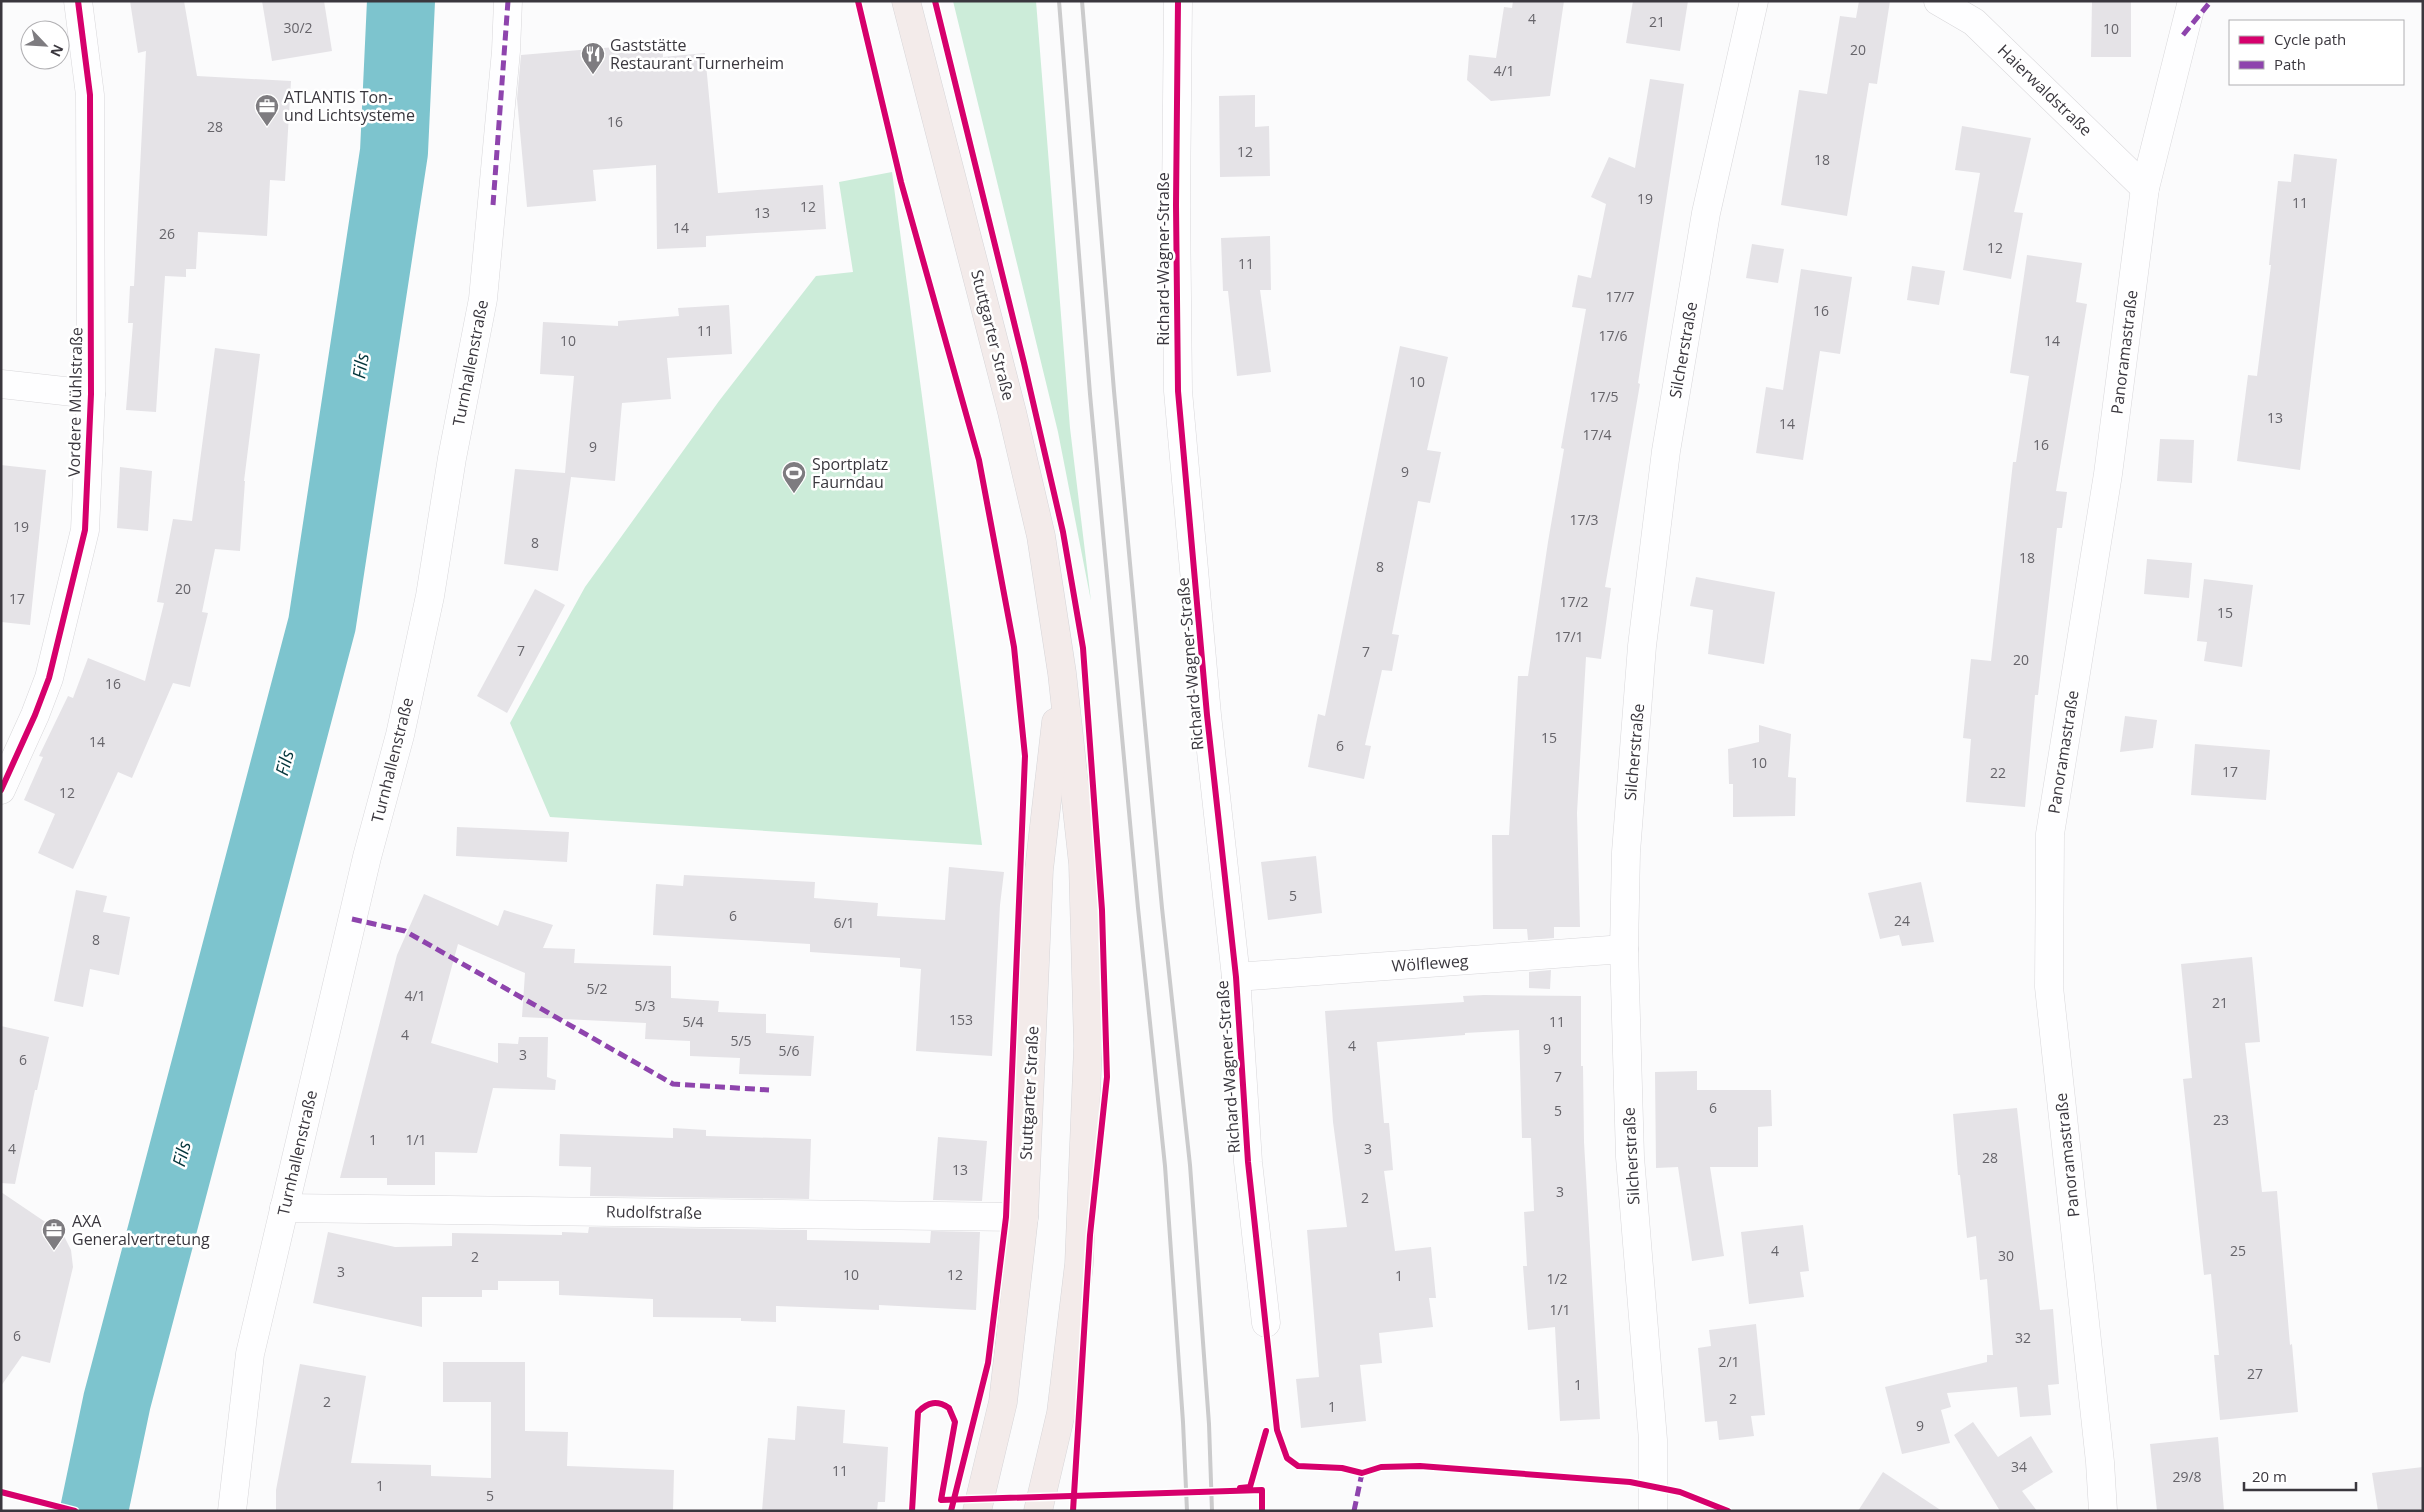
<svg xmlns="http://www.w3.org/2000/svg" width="2424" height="1512" font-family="'Open Sans',sans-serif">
	<rect width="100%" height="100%" fill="#fbfbfc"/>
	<g fill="#ccecd9">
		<polygon points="953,1 1036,1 1070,428 1091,601 1058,432"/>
		<polygon points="892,172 982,845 550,817 510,723 585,587 719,401 816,276 853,272 839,182"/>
	</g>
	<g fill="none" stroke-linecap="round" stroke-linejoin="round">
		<polyline stroke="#7dc4ce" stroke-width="68" points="94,1511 117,1401 322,624 394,152 401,1"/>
	</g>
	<g fill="#e5e3e7">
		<polygon points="130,1 184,1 197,76 291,81 285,181 270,180 267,236 198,232 196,269 186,269 186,277 165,276 156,412 126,410 133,323 128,323 130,286 134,286 146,51 138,53"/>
		<polygon points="262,1 324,1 332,51 272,61"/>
		<polygon points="1513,1 1564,1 1550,96 1491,101 1467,80 1469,55 1496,58 1504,7 1512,8"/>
		<polygon points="1633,1 1688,1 1680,51 1626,43"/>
		<polygon points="1859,1 1890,1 1877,84 1869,83 1847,216 1781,205 1799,90 1827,94 1840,16 1856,18"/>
		<polygon points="2092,1 2131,1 2131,57 2091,57"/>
		<polygon points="662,43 663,57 705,53 718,193 823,185 826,229 706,236 706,247 657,249 656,165 593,170 596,201 527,207 517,99 521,55"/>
		<polygon points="1650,79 1684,84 1638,383 1640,384 1605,587 1611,588 1601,659 1586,657 1577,813 1580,927 1554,927 1554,938 1528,940 1527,929 1493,929 1492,835 1509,835 1518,676 1528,676 1548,542 1564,449 1561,448 1586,309 1572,307 1578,275 1591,278 1606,204 1591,197 1609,157 1635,168"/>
		<polygon points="1255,95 1255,127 1269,126 1270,176 1220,177 1219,96"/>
		<polygon points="1962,126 2031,138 2014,212 2023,213 2011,279 1963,270 1980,173 1955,170"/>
		<polygon points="2294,154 2337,159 2300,470 2237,461 2248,375 2257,376 2271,265 2269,265 2278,181 2291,182"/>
		<polygon points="1270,236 1271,290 1260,290 1271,372 1237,376 1228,291 1223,291 1221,238"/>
		<polygon points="1752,244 1784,249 1778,283 1746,278"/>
		<polygon points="2027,255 2082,263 2076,302 2087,304 2056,491 2067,492 2062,528 2057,528 2038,695 2035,695 2025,807 1966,802 1971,739 1963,738 1971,659 1991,661 2013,462 2016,462 2029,376 2010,373"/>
		<polygon points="1912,266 1945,271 1939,305 1907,300"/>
		<polygon points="1801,269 1852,277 1840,354 1820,351 1803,460 1756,453 1766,387 1783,390"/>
		<polygon points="729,305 732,354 667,358 671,399 622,403 615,481 571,477 558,571 504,564 515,469 565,473 574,376 540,374 543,322 618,326 618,321 679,316 678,308"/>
		<polygon points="1400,346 1448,357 1427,450 1441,452 1430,503 1418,501 1392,634 1399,635 1392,671 1382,670 1365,745 1371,746 1364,779 1308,767 1318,714 1325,716"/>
		<polygon points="215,348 260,354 244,481 245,481 240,551 215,549 202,612 208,613 190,687 173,683 132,778 118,772 73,869 38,853 55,814 24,800 43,757 39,756 68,696 73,698 88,658 145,681 164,603 157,602 173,519 192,521"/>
		<polygon points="2160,439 2194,440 2192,483 2157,481"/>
		<polygon points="1,465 46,470 30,625 1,622"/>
		<polygon points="120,467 152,471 148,531 117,528"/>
		<polygon points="2147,559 2192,563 2189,598 2144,594"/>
		<polygon points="1696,577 1775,592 1764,664 1708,654 1713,610 1690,606"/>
		<polygon points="2204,579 2253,585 2242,667 2204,661 2207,642 2197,641"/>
		<polygon points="535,589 565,605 507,713 477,696"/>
		<polygon points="2125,716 2157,720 2153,748 2120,752"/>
		<polygon points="1759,725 1791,734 1788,777 1796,778 1795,816 1733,817 1733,784 1729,784 1728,749 1759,742"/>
		<polygon points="2195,744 2270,750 2266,800 2191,795"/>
		<polygon points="457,827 569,832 567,862 456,856"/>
		<polygon points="1316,856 1322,913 1268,920 1261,862"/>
		<polygon points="949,867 1004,872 1000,905 992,1056 916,1051 921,969 900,967 900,958 810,952 810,944 653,935 656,884 683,886 684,875 815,882 814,898 878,903 877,916 945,920"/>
		<polygon points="1921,882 1934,942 1902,946 1899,935 1880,939 1868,893"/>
		<polygon points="76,890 107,896 103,912 130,917 119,975 90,969 83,1007 54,1001"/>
		<polygon points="424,894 498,926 504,910 553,925 543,948 575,949 574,963 671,966 671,998 719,1001 718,1012 766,1014 766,1033 814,1036 811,1076 739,1074 740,1058 690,1056 690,1041 645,1039 646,1023 522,1017 525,973 458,944 431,1043 498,1063 498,1043 518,1044 519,1037 548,1037 547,1077 556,1080 555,1090 493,1088 477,1153 435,1152 435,1185 387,1185 387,1178 340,1178 397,955"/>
		<polygon points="2252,957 2260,1042 2245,1043 2262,1192 2277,1191 2290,1345 2292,1344 2298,1412 2220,1420 2214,1355 2219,1355 2211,1274 2204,1275 2183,1079 2192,1078 2181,964"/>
		<polygon points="1551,970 1550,989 1529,988 1529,972"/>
		<polygon points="1484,995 1581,996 1581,1066 1583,1066 1584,1142 1600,1419 1560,1421 1555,1327 1528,1330 1523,1266 1527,1266 1524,1212 1534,1211 1531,1138 1522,1138 1519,1030 1465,1033 1465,1035 1377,1042 1384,1123 1389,1123 1393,1170 1384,1171 1395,1251 1431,1247 1436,1298 1429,1298 1433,1327 1379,1333 1382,1363 1360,1365 1366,1421 1301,1428 1296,1379 1319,1377 1307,1230 1347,1227 1333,1122 1325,1011 1464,1002 1463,996"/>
		<polygon points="1,1026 49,1037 37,1090 35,1090 15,1184 1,1183"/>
		<polygon points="1697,1071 1697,1090 1771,1090 1772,1126 1758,1127 1758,1167 1710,1167 1724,1256 1692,1261 1678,1167 1656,1168 1655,1072"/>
		<polygon points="2017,1108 2040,1310 2053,1309 2059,1384 2048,1385 2051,1415 2020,1417 2017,1387 1947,1393 1951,1407 1941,1410 1950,1443 1902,1454 1885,1387 1987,1362 1987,1355 1993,1355 1987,1279 1980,1280 1976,1236 1967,1238 1960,1175 1958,1175 1953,1114"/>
		<polygon points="673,1128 706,1130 706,1136 811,1139 809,1199 590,1196 591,1167 559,1166 560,1134 673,1138"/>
		<polygon points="938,1137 987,1141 982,1201 933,1200"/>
		<polygon points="1,1192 63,1234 71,1250 73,1267 50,1363 22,1356 1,1386"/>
		<polygon points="1803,1225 1809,1271 1800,1272 1804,1297 1749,1304 1741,1232"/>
		<polygon points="589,1227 807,1230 807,1240 930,1243 931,1231 980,1232 976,1310 879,1305 879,1310 776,1306 776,1322 741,1321 741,1318 653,1317 653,1299 559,1295 559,1281 498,1281 498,1290 482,1290 482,1297 422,1297 422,1327 313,1303 328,1232 395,1247 452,1246 452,1233 562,1235 562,1232 588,1233"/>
		<polygon points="1756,1324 1765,1415 1751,1416 1754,1436 1719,1440 1717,1421 1705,1422 1698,1348 1711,1346 1709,1330"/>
		<polygon points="443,1362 525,1362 525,1431 568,1432 567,1466 674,1470 673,1511 276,1511 276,1490 300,1364 366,1376 351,1463 431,1465 431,1476 491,1478 491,1402 443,1402"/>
		<polygon points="797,1406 845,1410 843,1443 888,1447 885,1502 878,1502 877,1511 762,1511 768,1438 795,1440"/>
		<polygon points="1973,1422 1998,1457 2031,1436 2053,1472 2022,1491 2037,1511 2000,1511 1954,1435"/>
		<polygon points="2218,1437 2224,1511 2157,1511 2150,1444"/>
		<polygon points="2423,1467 2423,1511 2378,1511 2372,1473"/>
		<polygon points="1883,1472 1942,1511 1858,1511"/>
	</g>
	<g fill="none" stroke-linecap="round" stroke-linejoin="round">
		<g stroke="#d8d7da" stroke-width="29">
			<g id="minor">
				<polyline points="1178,1 1176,205 1178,391 1207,715 1236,977 1248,1162 1266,1323"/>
				<polyline points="1938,1 1974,22 2145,188"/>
				<polyline points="1,384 91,394"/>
				<polyline points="1,790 35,715 49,678 85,530 91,394 90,95 78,1"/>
				<polyline points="1236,977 1624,949"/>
				<polyline points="284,1208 1024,1217"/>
				<polyline points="232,1511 250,1354 367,857 400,735 430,596 452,458 483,299 506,51 508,1"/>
				<polyline points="1653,1511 1653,1440 1630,1157 1624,949 1626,852 1642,646 1666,451 1706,213 1754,1"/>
				<polyline points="2103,1511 2100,1462 2049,987 2050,834 2108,474 2145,188 2192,1"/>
			</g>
		</g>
		<g stroke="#d6d5d8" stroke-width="29">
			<g id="major">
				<polyline points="906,1 1012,412 1041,536 1062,673 1083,864 1088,1046 1079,1264 1061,1413 1038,1511"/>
				<polyline points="977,1511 1003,1402 1024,1217 1039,870 1056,722"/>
			</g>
		</g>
		<use href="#minor" stroke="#fefeff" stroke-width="28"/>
		<use href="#major" stroke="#f3ebea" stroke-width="28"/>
		<g stroke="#cbcbcc" stroke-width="4">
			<polyline points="1059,1 1090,394 1138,908 1165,1166 1183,1422 1187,1511"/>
			<polyline points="1082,1 1114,391 1162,908 1190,1165 1209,1424 1212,1511"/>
		</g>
		<g stroke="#8e44ad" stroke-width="5" stroke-dasharray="10 5" stroke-linecap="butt">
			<polyline points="2183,35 2211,1"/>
			<polyline points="493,205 508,1"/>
			<polyline points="352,919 405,931 673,1084 769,1090"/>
			<polyline points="1354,1511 1362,1473 1359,1472"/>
		</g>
		<g stroke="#fff" stroke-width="9">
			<g id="cycleway">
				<polyline points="858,1 901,182 979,460 1014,647 1025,756 1006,1217 988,1363 951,1511"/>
				<polyline points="935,1 1024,363 1063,532 1083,648 1102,910 1107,1077 1090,1235 1073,1511"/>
				<polyline points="1178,1 1176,205 1178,391 1207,715 1236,977 1248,1162 1277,1430 1287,1458 1298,1466 1342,1468 1362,1473 1381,1467 1420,1466 1630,1482 1680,1492 1728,1511"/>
				<polyline points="1,790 35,715 49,678 85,530 91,394 90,95 78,1"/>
				<polyline points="1240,1488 1250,1487 1266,1431"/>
				<polyline points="1,1492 75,1511"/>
				<path d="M 912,1511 L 918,1412 C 928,1402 937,1400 949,1408 L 955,1422 L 941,1500 L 1262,1490 L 1262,1511"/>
			</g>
		</g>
		<use href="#cycleway" stroke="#d6006c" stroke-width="6"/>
	</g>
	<defs>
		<g id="restaurant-pin" transform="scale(1.25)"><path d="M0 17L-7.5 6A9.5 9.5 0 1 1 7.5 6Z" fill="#7e7c80" stroke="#fff"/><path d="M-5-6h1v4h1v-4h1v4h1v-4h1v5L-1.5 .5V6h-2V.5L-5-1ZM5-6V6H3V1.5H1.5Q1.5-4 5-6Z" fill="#fff"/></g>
		<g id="office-pin" transform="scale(1.25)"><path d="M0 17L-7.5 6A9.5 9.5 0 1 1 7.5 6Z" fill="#7e7c80" stroke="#fff"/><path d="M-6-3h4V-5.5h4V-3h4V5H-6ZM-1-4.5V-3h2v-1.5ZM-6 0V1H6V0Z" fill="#fff"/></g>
		<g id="stadium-pin" transform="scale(1.25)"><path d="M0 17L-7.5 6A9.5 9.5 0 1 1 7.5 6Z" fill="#7e7c80" stroke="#fff"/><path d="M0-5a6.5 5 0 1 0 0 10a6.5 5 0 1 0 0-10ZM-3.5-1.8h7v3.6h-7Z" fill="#fff"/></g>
	</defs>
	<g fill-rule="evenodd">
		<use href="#restaurant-pin" x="593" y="54"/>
		<use href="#office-pin" x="267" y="106"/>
		<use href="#stadium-pin" x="794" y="473"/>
		<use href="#office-pin" x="54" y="1230"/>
	</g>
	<g text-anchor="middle" stroke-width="5" stroke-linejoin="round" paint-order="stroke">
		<g font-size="14" fill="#66646a">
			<text x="1532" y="24">4</text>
			<text x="1657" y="27">21</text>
			<text x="298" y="33">30/2</text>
			<text x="2111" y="34">10</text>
			<text x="1858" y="55">20</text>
			<text x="1504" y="76">4/1</text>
			<text x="615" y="127">16</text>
			<text x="215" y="132">28</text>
			<text x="1245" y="157">12</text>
			<text x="1822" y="165">18</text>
			<text x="1645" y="204">19</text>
			<text x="2300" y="208">11</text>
			<text x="808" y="212">12</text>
			<text x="762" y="218">13</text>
			<text x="681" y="233">14</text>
			<text x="167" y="239">26</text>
			<text x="1995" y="253">12</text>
			<text x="1246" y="269">11</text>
			<text x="1620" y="302">17/7</text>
			<text x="1821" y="316">16</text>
			<text x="705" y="336">11</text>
			<text x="1613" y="341">17/6</text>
			<text x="568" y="346">10</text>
			<text x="2052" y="346">14</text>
			<text x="1417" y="387">10</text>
			<text x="1604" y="402">17/5</text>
			<text x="2275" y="423">13</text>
			<text x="1787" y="429">14</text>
			<text x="1597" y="440">17/4</text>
			<text x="2041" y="450">16</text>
			<text x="593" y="452">9</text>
			<text x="1405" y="477">9</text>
			<text x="1584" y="525">17/3</text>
			<text x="21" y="532">19</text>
			<text x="535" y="548">8</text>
			<text x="2027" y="563">18</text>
			<text x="1380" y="572">8</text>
			<text x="183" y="594">20</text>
			<text x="17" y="604">17</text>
			<text x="1574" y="607">17/2</text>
			<text x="2225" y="618">15</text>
			<text x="1569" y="642">17/1</text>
			<text x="521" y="656">7</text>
			<text x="1366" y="657">7</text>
			<text x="2021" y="665">20</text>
			<text x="113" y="689">16</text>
			<text x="1549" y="743">15</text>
			<text x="97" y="747">14</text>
			<text x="1340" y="751">6</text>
			<text x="1759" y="768">10</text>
			<text x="2230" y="777">17</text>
			<text x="1998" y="778">22</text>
			<text x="67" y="798">12</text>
			<text x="1293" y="901">5</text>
			<text x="733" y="921">6</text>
			<text x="1902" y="926">24</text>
			<text x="844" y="928">6/1</text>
			<text x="96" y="945">8</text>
			<text x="597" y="994">5/2</text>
			<text x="415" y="1001">4/1</text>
			<text x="2220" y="1008">21</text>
			<text x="645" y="1011">5/3</text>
			<text x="961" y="1025">153</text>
			<text x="693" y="1027">5/4</text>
			<text x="1557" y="1027">11</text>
			<text x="405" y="1040">4</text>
			<text x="741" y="1046">5/5</text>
			<text x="1352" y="1051">4</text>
			<text x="1547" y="1054">9</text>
			<text x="789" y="1056">5/6</text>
			<text x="523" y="1060">3</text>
			<text x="23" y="1065">6</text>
			<text x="1558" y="1082">7</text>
			<text x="1713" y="1113">6</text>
			<text x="1558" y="1116">5</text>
			<text x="2221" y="1125">23</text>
			<text x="373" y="1145">1</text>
			<text x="416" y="1145">1/1</text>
			<text x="12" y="1154">4</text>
			<text x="1368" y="1154">3</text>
			<text x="1990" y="1163">28</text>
			<text x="960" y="1175">13</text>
			<text x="1560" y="1197">3</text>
			<text x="1365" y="1203">2</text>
			<text x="1775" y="1256">4</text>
			<text x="2238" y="1256">25</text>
			<text x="2006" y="1261">30</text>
			<text x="475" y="1262">2</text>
			<text x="341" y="1277">3</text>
			<text x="851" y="1280">10</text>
			<text x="955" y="1280">12</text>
			<text x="1399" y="1281">1</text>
			<text x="1557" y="1284">1/2</text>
			<text x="1560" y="1315">1/1</text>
			<text x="17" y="1341">6</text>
			<text x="2023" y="1343">32</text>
			<text x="1729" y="1367">2/1</text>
			<text x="2255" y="1379">27</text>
			<text x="1578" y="1390">1</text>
			<text x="1733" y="1404">2</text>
			<text x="327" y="1407">2</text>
			<text x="1332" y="1412">1</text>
			<text x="1920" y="1431">9</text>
			<text x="2019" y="1472">34</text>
			<text x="840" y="1476">11</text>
			<text x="2187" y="1482">29/8</text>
			<text x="380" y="1491">1</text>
			<text x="490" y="1501">5</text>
		</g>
		<g font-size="16" fill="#3a373e" stroke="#fff" text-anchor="start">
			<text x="610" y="51">Gaststätte<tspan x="610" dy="18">Restaurant Turnerheim</tspan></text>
			<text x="284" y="103">ATLANTIS Ton-<tspan x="284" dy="18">und Lichtsysteme</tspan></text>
			<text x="812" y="470">Sportplatz<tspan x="812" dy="18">Faurndau</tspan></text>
			<text x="72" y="1227">AXA<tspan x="72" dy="18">Generalvertretung</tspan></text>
		</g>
		<g font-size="16" fill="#3a373e" stroke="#fff">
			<text transform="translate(2045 90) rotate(44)" y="6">Haierwaldstraße</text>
			<text transform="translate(1163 259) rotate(-90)" y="6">Richard-Wagner-Straße</text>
			<text transform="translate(993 335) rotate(76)" y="6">Stuttgarter Straße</text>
			<text transform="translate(1683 350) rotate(-80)" y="6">Silcherstraße</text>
			<text transform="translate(2124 352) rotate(-83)" y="6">Panoramastraße</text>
			<text transform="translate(470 363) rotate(-79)" y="6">Turnhallenstraße</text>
			<text transform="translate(75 402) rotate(-89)" y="6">Vordere Mühlstraße</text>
			<text transform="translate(1190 664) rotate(-95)" y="6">Richard-Wagner-Straße</text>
			<text transform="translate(1634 752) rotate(-85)" y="6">Silcherstraße</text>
			<text transform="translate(2063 752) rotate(-81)" y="6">Panoramastraße</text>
			<text transform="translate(392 760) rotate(-76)" y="6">Turnhallenstraße</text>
			<text transform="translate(1430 963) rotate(-4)" y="6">Wölfleweg</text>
			<text transform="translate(1228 1067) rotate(-94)" y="6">Richard-Wagner-Straße</text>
			<text transform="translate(1029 1093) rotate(-87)" y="6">Stuttgarter Straße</text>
			<text transform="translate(297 1153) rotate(-77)" y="6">Turnhallenstraße</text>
			<text transform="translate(2067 1155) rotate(-96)" y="6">Panoramastraße</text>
			<text transform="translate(1631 1156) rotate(-93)" y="6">Silcherstraße</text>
			<text transform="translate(654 1212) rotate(1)" y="6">Rudolfstraße</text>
		</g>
		<g font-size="18" font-style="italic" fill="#02343a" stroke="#fff">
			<text transform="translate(361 366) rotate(-81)" y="6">Fils</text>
			<text transform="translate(285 763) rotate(-75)" y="6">Fils</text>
			<text transform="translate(182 1154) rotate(-75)" y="6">Fils</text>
		</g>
	</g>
	<rect width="2424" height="1512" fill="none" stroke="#3a373e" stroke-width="5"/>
	<rect x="2229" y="20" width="175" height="65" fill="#ffffff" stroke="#b0afb2"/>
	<rect x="2239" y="36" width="25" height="8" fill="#d6006c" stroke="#b0afb2"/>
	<text x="2274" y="45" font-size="15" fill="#3a373e">Cycle path</text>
	<rect x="2239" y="61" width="25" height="8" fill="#8e44ad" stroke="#b0afb2"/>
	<text x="2274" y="70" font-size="15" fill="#3a373e">Path</text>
	<g transform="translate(45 45) rotate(115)"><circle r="24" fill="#ffffff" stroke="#b0afb2"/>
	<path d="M0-4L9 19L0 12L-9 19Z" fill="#7e7c80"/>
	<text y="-8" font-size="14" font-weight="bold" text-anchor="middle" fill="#3a373e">N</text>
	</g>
	<path d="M2244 1482v8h112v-8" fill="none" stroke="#3a373e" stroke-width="2.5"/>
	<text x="2252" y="1482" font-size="15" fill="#3a373e" stroke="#ffffff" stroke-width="4" paint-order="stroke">20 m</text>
</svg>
